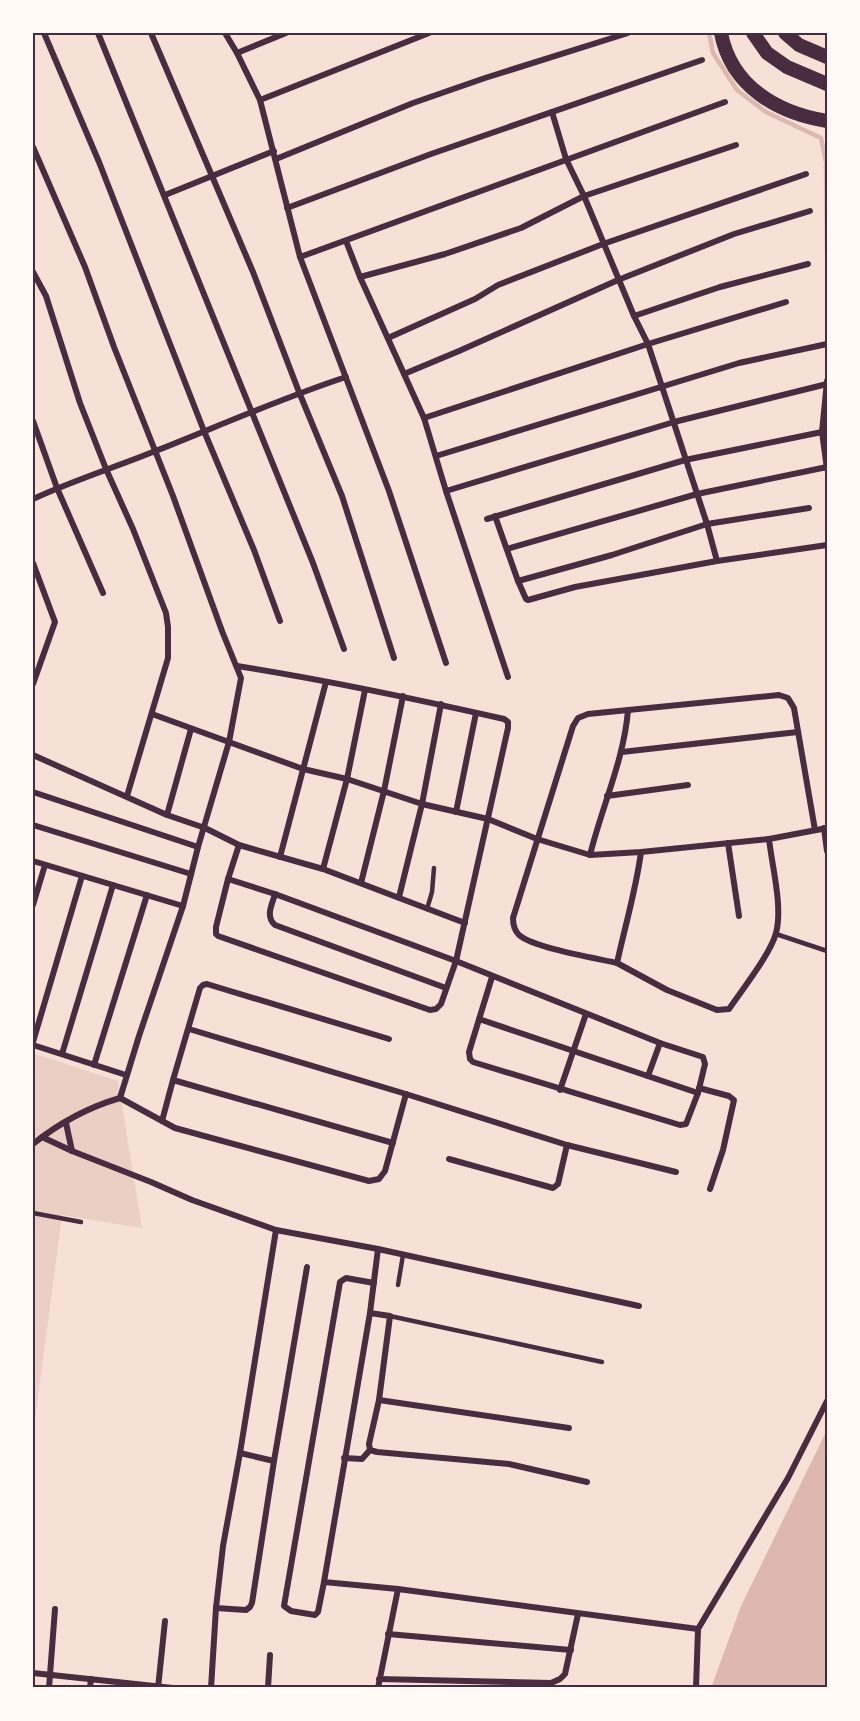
<svg xmlns="http://www.w3.org/2000/svg" width="860" height="1721" font-family="Quicksand,sans-serif">
	<rect width="100%" height="100%" fill="#f7e1d7"/>
	<polygon fill="#ebcfc5" points="33,1053 118,1081 142,1228 62,1215 33,1435"/>
	<polygon fill="#dcb8b0" points="827,1430 827,1688 711,1688 741,1606"/>
	<g fill="none" stroke-linecap="round" stroke-linejoin="round">
		<polyline stroke="#dcb8b0" stroke-width="4.5" points="709,33 713,53 737,90 766,112 821,138 826,162 827,252"/>
		<g stroke="#4a2c40" stroke-width="4.5">
			<polyline points="427,909 432,892 434,868"/>
			<polyline points="776,934 827,951"/>
			<polyline points="33,1213 81,1222"/>
			<polyline points="398,1285 403,1255"/>
			<polyline points="390,1316 602,1362"/>
		</g>
		<g stroke="#4a2c40" stroke-width="6">
			<polyline points="44,33 99,162 204,431 254,550 280,621"/>
			<polyline points="98,33 313,563 344,649"/>
			<polyline points="151,33 253,272 299,392 342,496 394,658"/>
			<polyline points="225,33 237,53 260,100 300,257 389,491 446,663"/>
			<polyline points="237,53 286,33"/>
			<polyline points="260,100 429,33"/>
			<polyline points="552,112 566,159 584,196 634,316 648,344 707,524 717,561"/>
			<polyline points="33,147 85,267 114,347 173,496 222,631 241,678 229,742 198,847 183,906 139,1036 120,1098"/>
			<polyline points="276,159 413,103 485,78 628,33"/>
			<polyline points="165,195 274,151"/>
			<polyline points="287,208 431,154 702,60"/>
			<polyline points="346,241 360,277 424,418 446,491 508,677"/>
			<polyline points="300,257 725,102"/>
			<polyline points="33,272 46,296 80,403 106,469 133,529 166,613 168,627 168,658 127,796"/>
			<polyline points="360,277 445,254 521,228 584,196 736,145"/>
			<polyline points="634,316 720,287 808,264"/>
			<polyline points="388,338 475,299 498,285 603,244 806,174"/>
			<polyline points="404,374 459,351 618,280 734,234 810,211"/>
			<polyline points="424,418 648,344 786,302"/>
			<polyline points="33,421 57,488 103,593"/>
			<polyline points="436,456 739,363 827,344"/>
			<polyline points="827,469 822,432 827,381"/>
			<polyline points="446,491 674,422 827,384"/>
			<path d="M 33,499 C 74,480 116,467 158,450 C 221,425 282,398 346,377"/>
			<polyline points="495,516 518,581 612,555 707,524 809,508"/>
			<polyline points="487,519 685,460 822,432"/>
			<polyline points="507,549 697,494 827,467"/>
			<polyline points="33,563 55,622 33,684"/>
			<polyline points="518,581 526,599 528,600 575,587 717,561 827,545"/>
			<path d="M 237,666 C 327,680 416,699 504,719 L 508,722 L 508,728 L 456,961 L 441,1004 L 436,1009 L 430,1010 L 218,936 L 216,934 L 216,927 L 228,879 L 239,845"/>
			<polyline points="152,714 303,769 347,779 422,804 488,819 537,839 590,855 641,852 769,839 827,828"/>
			<polyline points="622,752 798,732"/>
			<polyline points="33,755 167,815 205,828 239,845 323,869 465,923"/>
			<polyline points="33,792 198,847"/>
			<polyline points="607,796 688,785"/>
			<polyline points="456,812 476,713"/>
			<polyline points="167,815 191,729"/>
			<polyline points="33,825 191,874"/>
			<polyline points="824,828 827,851"/>
			<polyline points="728,843 739,916"/>
			<path d="M 641,852 C 636,890 625,926 617,963 L 667,990 L 717,1010 L 729,1009 C 742,990 771,953 776,933 C 783,907 772,866 769,839"/>
			<path d="M 590,855 C 602,806 624,760 628,710"/>
			<polyline points="280,857 326,682"/>
			<polyline points="33,861 183,906"/>
			<polyline points="323,869 347,779 365,690"/>
			<polyline points="228,879 275,894 456,961 660,1043 703,1057 705,1064 698,1093 686,1124 680,1125 473,1062 470,1059 469,1052 492,977"/>
			<polyline points="361,883 384,791 403,696"/>
			<path d="M 275,894 C 272,905 265,916 275,925 L 446,988"/>
			<polyline points="399,897 422,804 441,704"/>
			<polyline points="33,905 45,865"/>
			<path d="M 617,963 C 595,958 534,948 519,935 C 514,930 513,925 513,918 L 573,726 L 578,718 L 588,714 L 779,695 L 788,698 L 794,708 L 815,830"/>
			<polyline points="479,1019 698,1093"/>
			<polyline points="189,1029 406,1094 567,1145 676,1172"/>
			<polyline points="33,1042 82,876"/>
			<polyline points="33,1045 126,1075"/>
			<polyline points="62,1054 113,885"/>
			<polyline points="94,1065 147,895"/>
			<polyline points="648,1076 660,1043"/>
			<polyline points="173,1080 393,1143"/>
			<polyline points="699,1088 729,1096 734,1100 723,1150 710,1189"/>
			<polyline points="560,1090 586,1014"/>
			<polyline points="120,1098 175,1128 369,1181 379,1179 385,1171 406,1094"/>
			<polyline points="162,1121 173,1080 200,988 203,985 207,984 389,1039"/>
			<polyline points="66,1123 72,1151"/>
			<polyline points="42,1137 72,1151 151,1182 192,1200 276,1230 378,1249 639,1306"/>
			<path d="M 33,1144 C 58,1124 89,1107 120,1098"/>
			<polyline points="449,1159 553,1188 558,1184 567,1145"/>
			<polyline points="378,1249 370,1313 324,1582 398,1589 698,1629"/>
			<polyline points="370,1313 390,1316 379,1400 369,1444 370,1450 377,1452 509,1464 587,1482"/>
			<polyline points="379,1400 569,1428"/>
			<polyline points="240,1453 274,1461"/>
			<polyline points="344,1458 362,1459 370,1450"/>
			<polyline points="324,1582 318,1612 315,1615 291,1611 284,1606 340,1282 346,1278 374,1283"/>
			<polyline points="216,1608 246,1610 250,1607 252,1603 274,1461 307,1267"/>
			<polyline points="388,1634 571,1650"/>
			<polyline points="33,1673 173,1688"/>
			<polyline points="379,1679 551,1683 560,1679 565,1674 578,1614"/>
			<polyline points="49,1688 55,1609"/>
			<polyline points="90,1688 91,1679"/>
			<polyline points="158,1688 165,1621"/>
			<polyline points="211,1688 216,1608 223,1546 240,1453 276,1230"/>
			<polyline points="268,1688 270,1655"/>
			<polyline points="378,1688 398,1589"/>
			<polyline points="696,1688 698,1629 788,1478 827,1401"/>
		</g>
		<g stroke="#4a2c40" stroke-width="14">
			<path d="M 721,33 C 731,86 777,113 827,121"/>
			<polyline points="753,33 767,53 787,67 827,84"/>
			<polyline points="785,33 799,45 827,57"/>
		</g>
	</g>
	<rect width="860" height="1721" fill="none" stroke="#fffaf5" stroke-width="69"/>
	<rect x="34" y="34" width="792" height="1652" fill="none" stroke="#4a2c40" stroke-width="2"/>
</svg>
